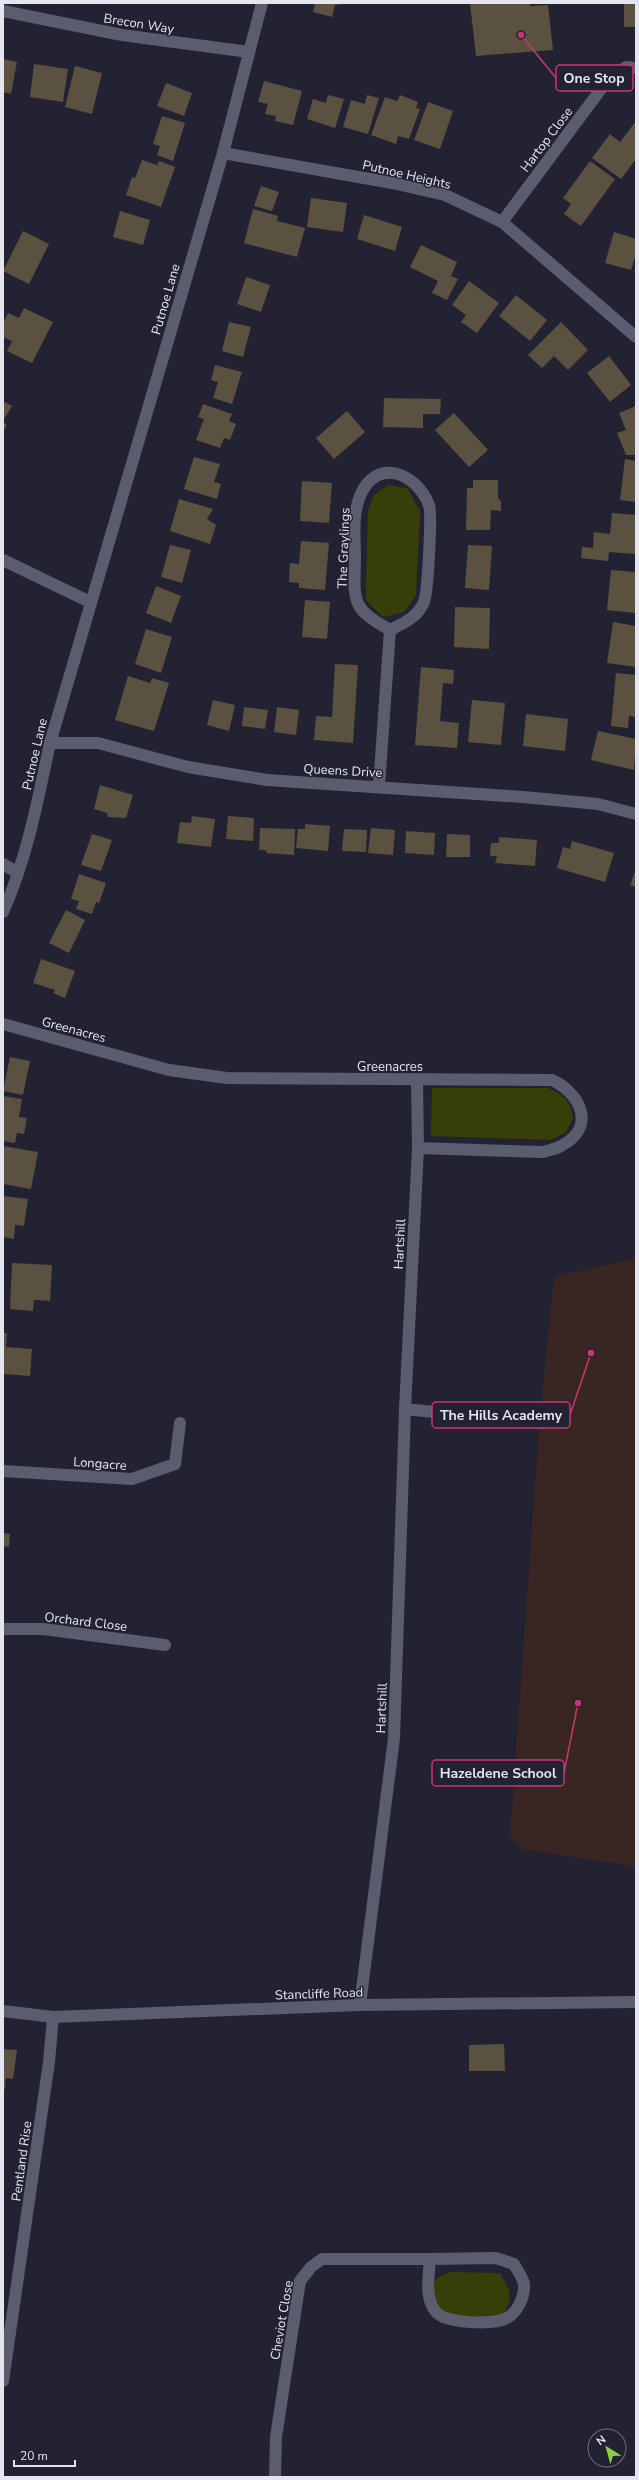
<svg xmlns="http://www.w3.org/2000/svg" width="639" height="2480" font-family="'Nunito Sans',sans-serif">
	<rect width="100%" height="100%" fill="#232232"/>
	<polygon fill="#392623" points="636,1258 636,1866 633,1866 522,1849 510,1835 539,1428 554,1277"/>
	<g fill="#383e08">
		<polygon points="388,485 407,488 420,511 416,595 404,612 383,617 366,600 366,588 368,511 374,495"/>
		<path d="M 432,1088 L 548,1088 C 565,1095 570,1101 573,1119 L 566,1132 L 551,1140 L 431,1136 Z"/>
		<path d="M 450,2272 L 500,2273 C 510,2290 514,2296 503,2315 L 489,2318 L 444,2317 L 431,2290 L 437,2278 Z"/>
	</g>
	<g fill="#5b5140">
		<polygon points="315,3 343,3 343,4 335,5 332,17 313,12"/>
		<polygon points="470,3 530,3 530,6 548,5 553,50 476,56"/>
		<rect x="624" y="3" width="12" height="24"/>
		<polygon points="3,59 17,62 11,94 3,92"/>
		<polygon points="34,64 68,69 63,102 30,97"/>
		<polygon points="75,66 102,73 92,114 65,107"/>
		<polygon points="264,81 302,91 293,125 275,121 276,116 265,114 268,104 258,102"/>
		<polygon points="166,83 192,93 184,116 157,106"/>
		<polygon points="328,95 344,99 335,128 307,119 313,99 326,103"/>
		<polygon points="367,95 379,98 368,134 343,127 351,100 365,104"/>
		<polygon points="400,95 418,102 416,108 420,109 409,139 398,136 396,144 371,135 385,97 397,101"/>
		<polygon points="428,102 453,111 440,149 414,140"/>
		<polygon points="162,116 185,123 173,161 157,155 160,146 153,144"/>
		<polygon points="636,121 636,159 621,179 592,158 610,134 620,142"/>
		<polygon points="142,160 157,165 159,161 175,167 161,207 126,195 132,177 135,178"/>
		<polygon points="590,161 615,179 581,226 564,214 571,204 563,198"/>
		<polygon points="261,186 279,192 272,211 254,206"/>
		<polygon points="311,198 347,203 343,232 307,227"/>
		<polygon points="253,209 278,216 277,221 305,228 297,257 244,243"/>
		<polygon points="120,211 150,220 143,245 113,237"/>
		<polygon points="364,215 402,227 395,251 357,239"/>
		<polygon points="23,231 49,244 29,284 3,271"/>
		<polygon points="614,232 636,239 636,254 631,270 605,263"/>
		<polygon points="421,245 457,262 451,276 458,279 447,300 432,293 438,281 410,267"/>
		<polygon points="246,277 270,285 261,312 237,304"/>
		<polygon points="469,281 499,303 477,333 461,322 466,315 452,305"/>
		<polygon points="516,295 547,320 530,341 499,316"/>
		<polygon points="24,308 53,322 32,363 7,351 12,341 3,337 3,323 8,313 19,318"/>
		<polygon points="229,322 251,327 243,357 222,351"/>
		<polygon points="561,322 588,350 568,370 554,356 542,368 528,355"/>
		<polygon points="609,356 631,385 610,402 587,373"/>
		<polygon points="215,365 242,372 232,404 213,398 218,382 211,380"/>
		<polygon points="384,398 441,399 440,414 423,414 423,428 383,427"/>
		<polygon points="3,401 12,406 3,421"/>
		<polygon points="203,404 232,414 229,421 236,424 230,440 224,438 220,448 196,440 204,419 198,417"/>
		<polygon points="636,406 636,455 626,455 617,433 626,430 619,413"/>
		<polygon points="347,411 365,432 334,459 316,438"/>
		<polygon points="454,413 488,450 469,467 435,430"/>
		<polygon points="3,422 7,425 3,432"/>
		<polygon points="194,457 220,464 214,482 221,484 217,499 184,489"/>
		<polygon points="625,459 636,461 636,502 620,500"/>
		<polygon points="473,480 498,480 498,498 501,501 501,511 491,510 490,530 466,530 467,488 473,488"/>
		<polygon points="302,481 332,483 329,523 300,521"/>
		<polygon points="179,499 213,509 207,519 216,525 210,544 170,531"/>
		<polygon points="612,513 636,515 636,554 609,552 608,561 581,558 582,547 593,548 594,532 610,534"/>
		<polygon points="301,541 329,543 325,590 299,588 299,583 289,582 290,563 299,564"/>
		<polygon points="170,545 191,550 182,583 161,577"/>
		<polygon points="468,545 492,546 489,590 465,588"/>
		<polygon points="611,570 636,572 635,613 607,610"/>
		<polygon points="156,586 181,596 171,623 146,613"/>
		<polygon points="305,600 330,602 327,639 302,637"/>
		<polygon points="455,607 490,608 489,649 454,647"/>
		<polygon points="613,622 636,626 636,667 607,663"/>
		<polygon points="146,629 172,637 161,673 135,664"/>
		<polygon points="335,664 358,665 353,743 314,740 316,716 332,717"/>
		<polygon points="421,667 454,670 453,684 443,683 440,721 459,723 457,748 415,745"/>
		<polygon points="616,673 636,675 636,717 629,716 628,728 611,726"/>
		<polygon points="128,676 150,683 152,678 169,683 154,731 115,720"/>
		<polygon points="213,700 235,705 229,731 207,725"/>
		<polygon points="472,700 505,703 501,745 468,742"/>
		<polygon points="244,707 268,710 265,729 242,726"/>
		<polygon points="277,707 299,710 296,735 274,732"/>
		<polygon points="526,714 568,719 565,751 523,746"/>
		<polygon points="598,731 636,739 634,770 591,760"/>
		<polygon points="100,785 133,795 126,818 108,817 107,813 94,809"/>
		<polygon points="192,816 215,819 211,847 177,843 180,822 191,823"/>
		<polygon points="228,816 254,818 253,841 226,839"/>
		<polygon points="305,824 330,826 328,851 296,848 298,829 305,829"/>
		<polygon points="260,828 295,829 294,855 267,853 265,850 259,850"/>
		<polygon points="371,828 395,830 393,855 368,853"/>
		<polygon points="344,829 367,830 366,852 342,851"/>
		<polygon points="406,831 435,833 434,855 405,853"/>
		<polygon points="92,834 112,840 101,871 81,865"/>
		<polygon points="447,834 470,835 470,857 446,857"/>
		<polygon points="499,837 537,840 535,866 495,863 497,856 490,856 491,843 499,843"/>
		<polygon points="572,841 614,853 605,882 557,868 563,847 570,849"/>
		<polygon points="636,870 636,887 630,885"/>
		<polygon points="79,874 106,883 99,903 96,902 92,914 76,909 79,901 71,899"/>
		<polygon points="66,910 85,920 69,953 49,943"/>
		<polygon points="41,959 75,971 65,998 53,993 55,990 33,983"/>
		<polygon points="10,1057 30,1061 23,1095 3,1091"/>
		<polygon points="3,1096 22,1099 19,1117 27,1118 24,1134 17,1133 15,1143 3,1141"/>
		<polygon points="3,1146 38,1152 31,1189 3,1184"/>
		<polygon points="3,1196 28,1199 24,1226 15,1225 14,1239 3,1237"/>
		<polygon points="12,1263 52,1265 50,1301 34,1300 33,1311 10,1309"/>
		<polygon points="3,1333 7,1333 6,1347 32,1349 30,1376 3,1374"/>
		<polygon points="3,1533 10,1534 9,1547 3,1546"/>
		<polygon points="504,2044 505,2071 469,2071 469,2045"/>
		<polygon points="3,2049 17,2050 13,2079 6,2078 5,2089 3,2089"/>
	</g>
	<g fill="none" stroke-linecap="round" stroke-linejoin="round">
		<g stroke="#5c5c6f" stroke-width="12">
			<polyline points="3,11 122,35 249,52"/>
			<polyline points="223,153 392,183 445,195 502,222 636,337"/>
			<polyline points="502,222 610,77 626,67 636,68"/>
			<polyline points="3,560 90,602"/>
			<polyline points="50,743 98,743 188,767 267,780 523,797 598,804 636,814"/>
			<path d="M 379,786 L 390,630 C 351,608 354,602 355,559 C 355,539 352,515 360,496 C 376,457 416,472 429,505 C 432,514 428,591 424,602 C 418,617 404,623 390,630"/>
			<polyline points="3,864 18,873"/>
			<path d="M 3,912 C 27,859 38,799 50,743 L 223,153 L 262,3"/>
			<path d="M 3,1024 L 169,1070 L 227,1078 L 552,1080 C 582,1094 596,1128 561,1146 C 556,1149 549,1150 543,1152 L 418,1148"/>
			<polyline points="405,1409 541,1423"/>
			<polyline points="3,1471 132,1479 175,1464 180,1423"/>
			<polyline points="3,1629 43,1629 165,1645"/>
			<polyline points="360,2005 394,1738 405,1409 418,1148 417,1080"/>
			<polyline points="3,2011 53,2017 360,2005 636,2002"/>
			<path d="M 496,2258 L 514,2264 C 517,2270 523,2278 524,2284 C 525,2296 518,2312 507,2318 C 494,2325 446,2324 436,2312 C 424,2298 429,2276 430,2259 Z"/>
			<polyline points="3,2381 49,2062 53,2017"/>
			<polyline points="275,2477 276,2437 300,2281 311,2267 322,2259 430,2259"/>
		</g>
	</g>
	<g text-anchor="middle" stroke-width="3" stroke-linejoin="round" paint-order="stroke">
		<g font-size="13" fill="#e5e5f0" stroke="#232232">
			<text transform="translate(139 23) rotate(9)" y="5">Brecon Way</text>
			<text transform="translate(546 139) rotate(-53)" y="5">Hartop Close</text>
			<text transform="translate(407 174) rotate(13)" y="5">Putnoe Heights</text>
			<text transform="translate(165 299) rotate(-74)" y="5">Putnoe Lane</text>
			<text transform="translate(343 548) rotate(-88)" y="5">The Graylings</text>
			<text transform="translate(34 754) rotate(-77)" y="5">Putnoe Lane</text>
			<text transform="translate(343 770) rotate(3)" y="5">Queens Drive</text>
			<text transform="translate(74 1029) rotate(15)" y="5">Greenacres</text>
			<text x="390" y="1071">Greenacres</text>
			<text transform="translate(399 1244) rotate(-87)" y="5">Hartshill</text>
			<text transform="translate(100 1463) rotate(4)" y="5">Longacre</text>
			<text transform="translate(86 1621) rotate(7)" y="5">Orchard Close</text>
			<text transform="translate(381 1708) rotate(-88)" y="5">Hartshill</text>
			<text transform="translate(319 1993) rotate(-2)" y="5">Stancliffe Road</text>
			<text transform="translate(21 2161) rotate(-82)" y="5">Pentland Rise</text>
			<text transform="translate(281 2320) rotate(-80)" y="5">Cheviot Close</text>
		</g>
	</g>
	<path fill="none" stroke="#c73771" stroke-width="1.5" d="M521 35L556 78M591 1353L570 1415M578 1703L564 1773"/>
	<g fill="#c73771" stroke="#232232" stroke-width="1.5">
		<circle cx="521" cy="35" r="4"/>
		<circle cx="591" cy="1353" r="4"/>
		<circle cx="578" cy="1703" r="4"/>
	</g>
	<g fill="#232232" stroke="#c73771" stroke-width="1.5">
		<rect x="556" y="65" width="77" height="26" rx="4"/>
		<rect x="432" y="1402" width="138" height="26" rx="4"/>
		<rect x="432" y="1760" width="132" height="26" rx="4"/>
	</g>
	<g font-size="14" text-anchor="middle" font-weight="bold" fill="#e5e5f0">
		<text x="594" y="83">One Stop</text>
		<text x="501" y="1420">The Hills Academy</text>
		<text x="498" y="1778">Hazeldene School</text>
	</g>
	<rect width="639" height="2480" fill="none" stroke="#e5e5f0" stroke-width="8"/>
	<g transform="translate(607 2448) rotate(323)"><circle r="19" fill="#232232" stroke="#71707e"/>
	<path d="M0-3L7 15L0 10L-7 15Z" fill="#91cd40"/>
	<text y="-6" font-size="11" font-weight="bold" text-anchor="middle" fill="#e5e5f0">N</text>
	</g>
	<path d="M14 2460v6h61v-6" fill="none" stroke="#e5e5f0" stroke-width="2"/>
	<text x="20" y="2460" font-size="12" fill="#e5e5f0" stroke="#232232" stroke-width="3" paint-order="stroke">20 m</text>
</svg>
